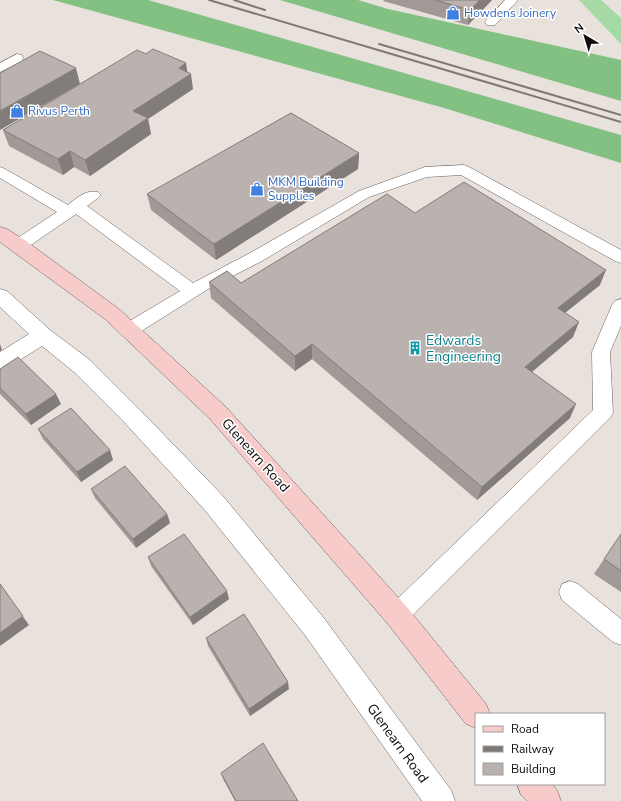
<svg xmlns="http://www.w3.org/2000/svg" width="621" height="801" font-family="'Nunito Sans',sans-serif">
	<rect width="100%" height="100%" fill="#e9e1dc"/>
	<polygon fill="#a6daa5" points="579,0 601,0 621,18 621,44"/>
	<g fill="#82c181">
		<polygon points="53,0 148,0 621,135 621,163 444,108"/>
		<polygon points="280,0 358,0 388,9 621,60 621,101"/>
	</g>
	<g fill="none" stroke-linecap="round" stroke-linejoin="round">
		<g stroke="#6a635f" stroke-width="1">
			<g id="lane">
				<polygon points="505,0 518,0 495,25 487,25 485,22 487,19"/>
				<polygon points="17,54 22,55 23,58 22,61 0,72 0,63"/>
				<path d="M 464,165 L 469,167 L 621,250 L 621,263 L 615,261 L 461,175 L 427,177 L 369,197 L 262,261 L 213,286 L 135,335 L 129,337 L 123,335 L 120,330 L 123,325 L 180,291 L 76,214 L 25,249 L 19,250 L 13,249 L 11,245 L 13,241 L 57,212 L 0,178 L 0,167 L 5,169 L 68,205 C 76,198 87,189 98,192 L 101,195 L 98,198 L 87,206 L 193,283 L 250,253 L 359,191 L 425,167 Z"/>
				<polygon points="621,299 621,326 610,352 613,413 610,418 405,623 397,626 389,623 386,615 389,607 593,410 592,352 612,305 615,301"/>
				<polygon points="570,581 578,584 621,619 621,645 613,642 562,600 559,592 562,584"/>
			</g>
		</g>
		<g stroke="#6a635f" stroke-width="1">
			<polygon id="street" points="0,289 7,291 50,330 90,360 141,411 222,495 323,617 451,790 455,801 422,801 305,635 204,509 125,423 74,372 42,346 7,368 0,370 0,352 29,334 0,307"/>
		</g>
		<g stroke="#6a635f" stroke-width="1">
			<g id="secondary">
				<polygon points="0,227 7,229 26,241 119,309 226,407 406,606 486,704 490,714 476,714 476,728 466,724 388,624 210,419 105,319 0,242"/>
				<polygon points="517,784 552,784 557,790 561,801 527,801 521,795"/>
			</g>
		</g>
		<use href="#lane" fill="#fff" fill-rule="evenodd"/>
		<use href="#street" fill="#fff" fill-rule="evenodd"/>
		<use href="#secondary" fill="#f6cbca" fill-rule="evenodd"/>
		<g stroke="#7f7976" stroke-width="2">
			<polyline points="209,0 621,122"/>
			<polyline points="234,0 265,10"/>
			<polyline points="379,44 621,115"/>
		</g>
	</g>
	<g fill="#a09996">
		<polygon points="384,0 492,0 468,25 383,1"/>
		<polygon points="187,72 193,89 148,119 151,134 90,176 74,167 63,175 9,146 3,130"/>
		<polygon points="359,153 358,169 216,260 151,210 147,194"/>
		<polygon points="415,213 600,285 565,313 573,337 532,372 570,418 477,500 312,359 295,371 211,298 209,282 241,283"/>
		<polygon points="0,369 61,404 31,425 0,394"/>
		<polygon points="38,429 113,460 81,482 43,439"/>
		<polygon points="91,489 167,514 170,523 136,548 95,498"/>
		<polygon points="621,534 621,592 594,574"/>
		<polygon points="148,557 229,599 193,625 151,566"/>
		<polygon points="206,638 289,689 250,716 208,646"/>
		<polygon points="221,773 298,801 235,801 223,779"/>
	</g>
	<g fill="#827d7a">
		<polygon points="480,0 492,0 468,25 470,10"/>
		<polygon points="186,63 188,76 191,74 193,89 148,119 151,134 90,176 85,160 133,111 179,68"/>
		<polygon points="76,68 80,84 0,130 0,111"/>
		<polygon points="70,151 74,167 63,175 58,159"/>
		<polygon points="359,153 358,169 216,260 214,244"/>
		<polygon points="606,270 600,285 552,323 558,308"/>
		<polygon points="579,322 573,337 520,382 525,367"/>
		<polygon points="0,344 2,350 0,351"/>
		<polygon points="312,344 312,359 295,371 295,356"/>
		<polygon points="56,394 61,404 31,425 26,414"/>
		<polygon points="576,404 570,418 477,500 482,487"/>
		<polygon points="110,450 113,460 81,482 77,472"/>
		<polygon points="167,514 170,523 136,548 133,539"/>
		<polygon points="0,584 29,625 0,646"/>
		<polygon points="227,591 229,599 193,625 190,617"/>
		<polygon points="288,682 289,689 250,716 249,709"/>
	</g>
	<g fill="#bab2ae" stroke="#827d7a">
		<polygon points="435,0 480,0 470,10"/>
		<polygon points="153,49 186,63 179,68 191,74 133,111 148,118 85,160 70,151 58,159 3,130 137,50 146,54"/>
		<polygon points="40,51 76,68 0,111 0,73"/>
		<polygon points="291,113 359,153 214,244 147,194"/>
		<polygon points="464,182 606,270 558,308 579,322 525,367 576,404 482,487 312,344 295,356 209,282 227,271 241,283 387,194 415,213"/>
		<polygon points="18,357 56,394 26,414 0,388 0,369"/>
		<polygon points="71,408 110,450 77,472 38,429"/>
		<polygon points="125,466 167,514 133,539 91,489"/>
		<polygon points="184,534 227,591 190,617 148,557"/>
		<polygon points="621,534 621,571 604,559"/>
		<polygon points="0,584 23,616 0,633"/>
		<polygon points="244,614 288,682 249,709 206,638"/>
		<polygon points="263,743 298,801 236,801 221,773"/>
	</g>
	<defs>
		<g id="shop-bare" transform="scale(1.08)"><path d="M-5-2.5h2.3a2.7 3.5 0 0 1 5.4 0H5L5.5 6h-11ZM-1.5-2.5h3a1.5 2.3 0 0 0-3 0Z" fill="#3f7fe0" stroke="#fff" stroke-width="2.5" paint-order="stroke"/></g>
		<g id="building-bare" transform="scale(1.08)"><path d="M-4-6H4V6H1V3H-1V6H-4ZM-2.5-4.3h1.7v1.8h-1.7ZM.8-4.3h1.7v1.8H.8ZM-2.5-1h1.7V.8h-1.7ZM.8-1h1.7V.8H.8Z" fill="#0f9aa8" stroke="#fff" stroke-width="2.5" paint-order="stroke"/></g>
	</defs>
	<g fill-rule="evenodd">
		<use href="#shop-bare" x="453" y="13"/>
		<use href="#shop-bare" x="17" y="111"/>
		<use href="#shop-bare" x="257" y="189"/>
		<use href="#building-bare" x="415" y="348"/>
	</g>
	<g text-anchor="middle" stroke-width="3" stroke-linejoin="round" paint-order="stroke">
		<g font-size="12" fill="#366cbe" stroke="#fff" text-anchor="start">
			<text x="464" y="17">Howdens Joinery</text>
			<text x="28" y="115">Rivus Perth</text>
			<text x="268" y="186">MKM Building<tspan x="268" dy="14">Supplies</tspan></text>
		</g>
		<g font-size="14" fill="#0d838f" stroke="#fff" text-anchor="start">
			<text x="426" y="345">Edwards<tspan x="426" dy="16">Engineering</tspan></text>
		</g>
		<g font-size="14" fill="#100d0c" stroke="#fff">
			<text transform="translate(256 455) rotate(48)" y="5">Glenearn Road</text>
			<text transform="translate(398 743) rotate(54)" y="5">Glenearn Road</text>
		</g>
	</g>
	<rect x="475" y="713" width="130" height="72" fill="#ffffff" stroke="#9f9e9e"/>
	<rect x="483" y="726" width="20" height="6" fill="#f6cbca" stroke="#9f9e9e"/>
	<text x="511" y="733" font-size="12" fill="#100d0c">Road</text>
	<rect x="483" y="746" width="20" height="6" fill="#7f7976" stroke="#9f9e9e"/>
	<text x="511" y="753" font-size="12" fill="#100d0c">Railway</text>
	<rect x="483" y="763" width="20" height="12" fill="#bab2ae" stroke="#9f9e9e"/>
	<text x="511" y="773" font-size="12" fill="#100d0c">Building</text>
	<g transform="translate(585 36) rotate(322)" stroke="#ffffff" stroke-width="3" paint-order="stroke">
	<path d="M0-3L7 15L0 10L-7 15Z" fill="#100d0c"/>
	<text y="-6" font-size="11" font-weight="bold" text-anchor="middle" fill="#100d0c">N</text>
	</g>
</svg>
